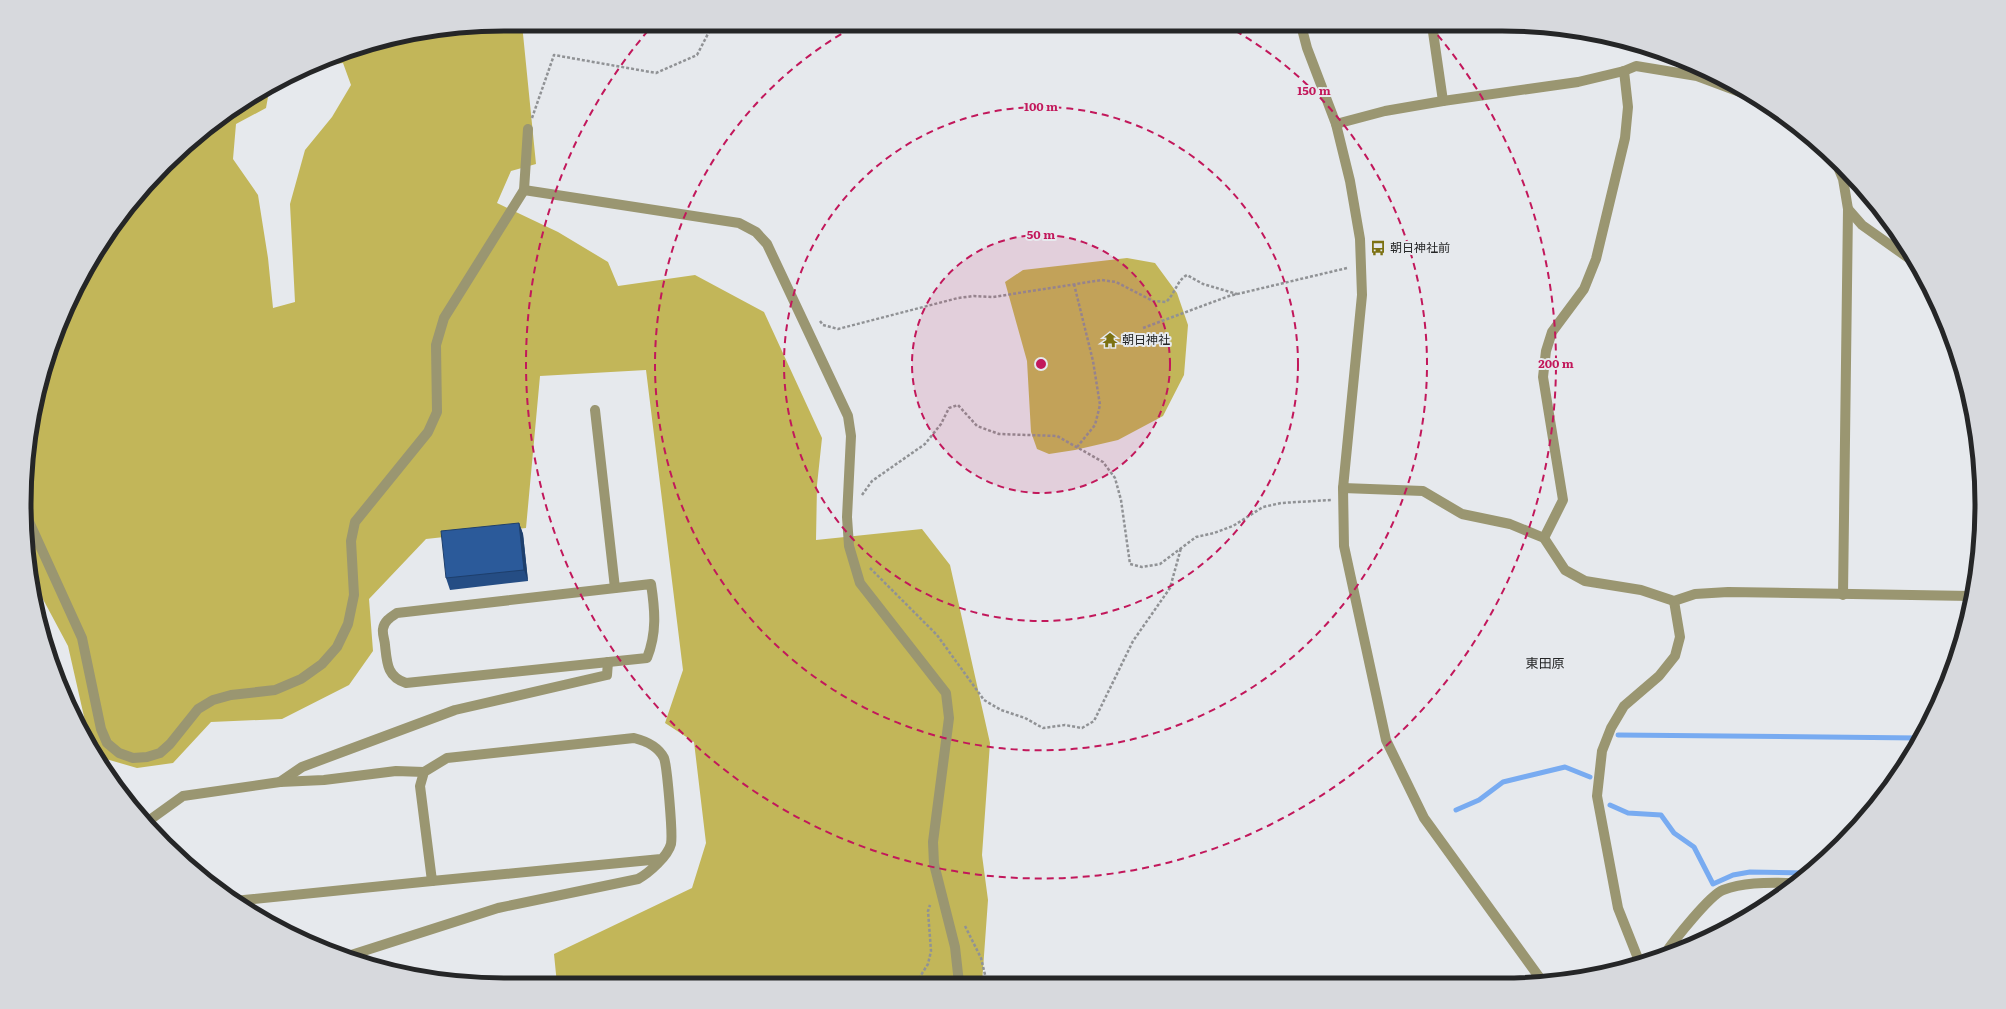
<svg xmlns="http://www.w3.org/2000/svg" width="2006" height="1009" font-family="Literata,'Noto Sans JP',serif">
	<rect width="100%" height="100%" fill="#e6e9ed"/>
	<g fill="#c2b659">
		<polygon points="504,24 522,24 536,164 511,171 497,203 558,232 608,262 618,286 695,275 764,312 822,438 817,485 816,540 922,529 950,565 990,743 982,855 988,900 982,983 557,984 554,954 692,888 706,843 694,742 665,723 683,670 646,370 540,376 526,528 426,539 369,599 373,651 349,685 282,719 211,722 173,763 137,768 106,759 90,743 68,646 29,573 25,473 33,411 61,320 105,238 143,188 212,123 270,86 266,108 236,124 233,159 258,195 268,258 273,308 295,302 290,204 305,150 332,117 351,85 343,63 312,67 350,50 411,33"/>
		<polygon points="1127,258 1155,263 1177,293 1188,325 1184,375 1163,416 1118,440 1075,450 1049,454 1037,449 1031,432 1027,361 1005,282 1023,270"/>
	</g>
	<g fill="none" stroke-linecap="round" stroke-linejoin="round">
		<g stroke="#78abf1" stroke-width="5">
			<polyline points="1618,735 1919,738"/>
			<polyline points="1610,805 1628,813 1661,815 1674,833 1694,847 1713,884 1733,875 1750,872 1807,873"/>
			<polyline points="1456,810 1479,800 1503,782 1565,767 1590,777"/>
		</g>
		<g stroke="#909295" stroke-width="2.5" stroke-dasharray="3 2" stroke-linecap="butt">
			<polyline points="532,118 554,55 656,73 697,55 713,24"/>
			<polyline points="1074,284 1093,361 1100,405 1095,425 1077,447"/>
			<path d="M 820,321 L 823,325 L 838,329 L 958,298 L 974,296 L 993,297 L 1102,280 L 1116,282 L 1153,301 L 1166,302 C 1175,294 1177,280 1187,275 L 1203,284 L 1237,294"/>
			<polyline points="1143,328 1229,296 1347,268"/>
			<polyline points="862,495 872,481 925,444 941,424 949,408 958,405 977,426 999,434 1057,436 1103,462 1115,478 1121,500 1130,564 1142,567 1160,564 1196,537 1214,533 1233,526 1263,507 1281,503 1331,500"/>
			<polyline points="870,568 937,635 984,700 1001,710 1025,718 1043,728 1065,725 1082,728 1094,721 1133,641 1170,588 1181,548"/>
			<polyline points="965,926 981,958 987,983"/>
			<polyline points="916,983 928,964 931,951 928,911 930,905"/>
		</g>
		<g stroke="#9a9671" stroke-width="10">
			<polyline points="1301,25 1307,48 1336,124 1350,181 1360,239 1362,295 1343,488 1344,546 1386,740 1424,818 1542,981"/>
			<polyline points="1432,25 1443,101"/>
			<polyline points="1336,124 1385,111 1443,101 1578,82 1624,71 1636,66 1697,76 1748,95"/>
			<polyline points="1836,162 1843,179 1848,209 1843,595"/>
			<polyline points="524,190 739,223 756,232 767,244 848,416 851,436 847,517 849,546 860,583 946,693 949,718 933,842 934,864 955,947 959,983"/>
			<polyline points="1848,209 1862,225 1917,264"/>
			<polyline points="595,410 615,588"/>
			<polyline points="1343,488 1423,491 1462,514 1510,524 1544,538 1565,570 1585,581 1641,590 1674,601 1695,594 1728,592 1971,596"/>
			<polyline points="26,515 82,638 101,729 107,743 119,753 133,758 147,757 160,753 170,744 198,709 213,700 231,695 275,690 301,679 322,664 337,647 348,624 354,595 351,541 355,522 428,432 437,412 436,345 444,318 524,190 528,129"/>
			<polyline points="1544,538 1563,500 1543,377 1546,351 1552,332 1584,289 1596,259 1625,138 1628,107 1624,71"/>
			<path d="M 651,584 C 655,610 657,633 647,658 L 406,683 C 387,677 387,663 385,645 C 385,641 382,634 383,629 C 384,621 391,617 397,613 Z"/>
			<polyline points="280,782 302,767 455,710 607,675 608,662"/>
			<polyline points="150,826 151,819 183,796 280,782 324,780 396,771 424,772"/>
			<polyline points="234,901 432,881"/>
			<path d="M 1665,954 C 1674,940 1710,895 1723,890 C 1746,881 1773,883 1797,883"/>
			<path d="M 348,956 L 498,908 L 638,879 C 649,873 668,856 671,844 C 673,834 667,766 664,758 C 658,746 646,741 634,738 L 447,758 L 424,772 L 420,786 L 432,881 L 661,859"/>
			<polyline points="1639,961 1618,908 1597,796 1602,751 1611,728 1624,706 1659,676 1675,656 1680,637 1674,601"/>
			<polyline points="501,984 518,982 521,984"/>
		</g>
	</g>
	<polygon fill="#254d84" points="519,523 523,534 528,581 450,590 446,578"/>
	<polygon fill="#1e3f6c" points="519,523 523,534 528,581 524,570"/>
	<polygon fill="#2b5a9a" stroke="#1e3f6c" points="519,523 524,570 446,578 441,531"/>
	<circle cx="1041" cy="364" r="129" fill="#c2185b" fill-opacity=".12"/>
	<g fill="none" stroke="#c2185b" stroke-width="2" stroke-dasharray="7 5">
		<circle cx="1041" cy="364" r="129"/>
		<circle cx="1041" cy="364" r="257"/>
		<path d="M1225 25A386 386 0 1 1 857 25"/>
		<path d="M1430 26A515 515 0 1 1 652 26"/>
	</g>
	<defs>
		<g id="bus-bare" transform="scale(1.2)"><path d="M-5-6H5V4H4V6H2V4H-2V6H-4V4H-5ZM-3.5-4V0h7V-4ZM-3.5 1.2v1.5H-2V1.2ZM2 1.2v1.5H3.5V1.2Z" fill="#7c7112" stroke="#e6e9ed" stroke-width="2.5" paint-order="stroke"/></g>
		<g id="temple-bare" transform="scale(1.2)"><path d="M0-6L5-2H3V0L6.5 2.5H4V6H1.5V3h-3V6H-4V2.5H-6.5L-3 0V-2H-5Z" fill="#7c7112" stroke="#e6e9ed" stroke-width="2.5" paint-order="stroke"/></g>
	</defs>
	<g fill-rule="evenodd">
		<use href="#bus-bare" x="1378" y="248"/>
		<use href="#temple-bare" x="1110" y="340"/>
	</g>
	<g text-anchor="middle" stroke-width="4" stroke-linejoin="round" paint-order="stroke">
		<g font-size="12" fill="#252627" stroke="#e6e9ed" text-anchor="start">
			<text x="1390" y="252">朝日神社前</text>
			<text x="1122" y="344">朝日神社</text>
		</g>
		<g font-size="13" fill="#252627" stroke="#e6e9ed">
			<text x="1545" y="668">東田原</text>
		</g>
	</g>
	<path d="M0 0H2006V1009H0ZM504 31H1502A473 473 0 0 1 1975 504V505A473 473 0 0 1 1502 978H504A473 473 0 0 1 31 505V504A473 473 0 0 1 504 31Z" fill="#d7d9dd" fill-rule="evenodd"/>
	<path fill="none" stroke="#252627" stroke-width="5" d="M504 31H1502A473 473 0 0 1 1975 504V505A473 473 0 0 1 1502 978H504A473 473 0 0 1 31 505V504A473 473 0 0 1 504 31Z"/>
	<circle cx="1041" cy="364" r="6" fill="#c2185b" stroke="#e6e9ed" stroke-width="2"/>
	<g font-size="12" text-anchor="middle" font-weight="bold" fill="#c2185b" stroke="#e6e9ed" stroke-width="4" stroke-linejoin="round" paint-order="stroke">
		<text x="1314" y="95">150 m</text>
		<text x="1041" y="111">100 m</text>
		<text x="1041" y="239">50 m</text>
		<text x="1556" y="368">200 m</text>
	</g>
</svg>
